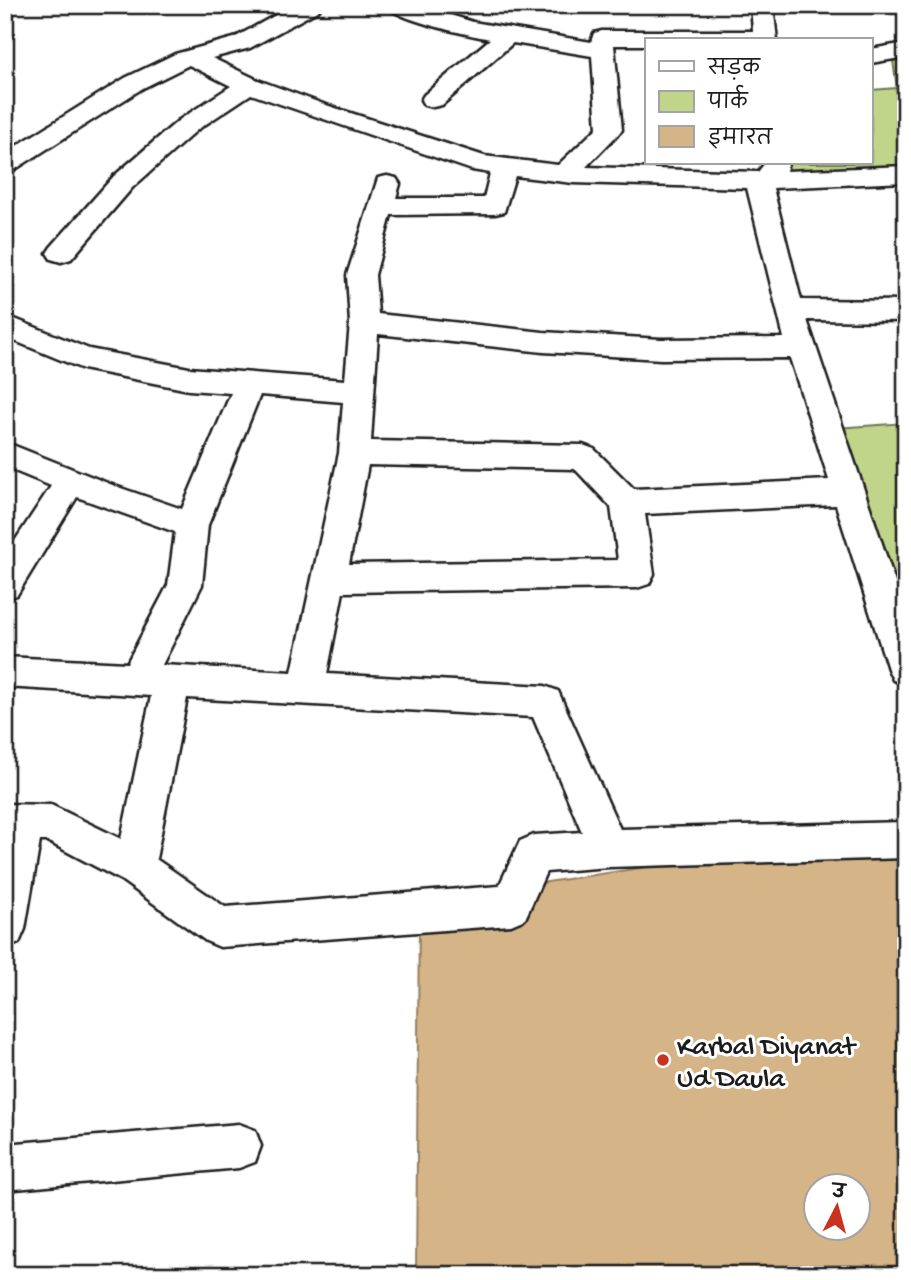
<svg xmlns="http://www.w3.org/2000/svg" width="911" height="1280" font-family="'Gochi Hand','Playpen Sans Deva',sans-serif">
	<rect width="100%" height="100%" fill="#fff"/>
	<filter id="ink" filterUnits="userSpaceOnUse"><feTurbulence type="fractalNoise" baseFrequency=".0143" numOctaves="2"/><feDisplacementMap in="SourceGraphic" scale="14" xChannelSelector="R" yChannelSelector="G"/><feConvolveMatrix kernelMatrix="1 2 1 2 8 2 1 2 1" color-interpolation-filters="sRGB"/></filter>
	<g filter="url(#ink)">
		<g fill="#c1d58a" stroke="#6e7853" stroke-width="2">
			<polygon points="906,58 906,170 783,175 784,163 871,163 871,90 897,88 893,61"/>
			<polygon points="906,423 906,644 836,428"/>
		</g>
		<path fill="#d5b588" stroke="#957f5f" stroke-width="2" fill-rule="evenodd" d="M 906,828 L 906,1275 L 416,1275 L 419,918 L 514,887 ZM 816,1186 L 858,1186 L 858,1228 L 816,1228 Z"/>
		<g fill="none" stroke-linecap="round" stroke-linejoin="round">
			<g stroke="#1c1c1c" stroke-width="5">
				<g id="minor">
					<path d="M 294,5 L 322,5 L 319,10 L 250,48 L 212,58 L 258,80 L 326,105 L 484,156 L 558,165 L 597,128 L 592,56 L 513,43 L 442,105 L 433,107 L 424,105 L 421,100 L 424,95 L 490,39 C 470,35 396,20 386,5 L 418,5 L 473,22 L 591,42 L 594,33 L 602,31 L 753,31 L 751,5 L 773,5 L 777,40 L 647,40 L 647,45 L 614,45 L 622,130 L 586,167 L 758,172 L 765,163 L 788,163 L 786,171 L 906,166 L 906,182 L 773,188 L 801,300 L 906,301 L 906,321 L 807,320 L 906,615 L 906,684 L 893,680 L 888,669 L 836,505 L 645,514 L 654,574 L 649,584 L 637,588 L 343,592 L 327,674 L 545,686 L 558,691 L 620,829 L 906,822 L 906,858 L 609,867 L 546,872 L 525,919 L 511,925 L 220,947 L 206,941 L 121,880 L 47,841 L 40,841 L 25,929 L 19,943 L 5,949 L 5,804 L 51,805 L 121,839 L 151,696 L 5,687 L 5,657 L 127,663 L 168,585 L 175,532 L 77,497 L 17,595 L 5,599 L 5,556 L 51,486 L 5,467 L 5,442 L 115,486 L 182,509 L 231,393 L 189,390 L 83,369 L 5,337 L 5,315 L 89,349 L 189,368 L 345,380 L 350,323 L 347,275 L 378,178 L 387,176 L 396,178 L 400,184 L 396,198 L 484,198 L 490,173 L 472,170 L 251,94 L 197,130 L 132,188 L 71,259 L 61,262 L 51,259 L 47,253 L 51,247 L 114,176 L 179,120 L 231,86 L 189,65 L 143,88 L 14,170 L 5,172 L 5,153 L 125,78 L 175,54 L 234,38 ZM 515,176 L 573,183 L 747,188 L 784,338 L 661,339 L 543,332 L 378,314 L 375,275 L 391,215 L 495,214 L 504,212 ZM 378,334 L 543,352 L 661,359 L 790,358 L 829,480 L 634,489 L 594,449 L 583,445 L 371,441 ZM 260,395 L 343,402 L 339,453 L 292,672 L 162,665 L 202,585 L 208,525 ZM 368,465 L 575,469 L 611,507 L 618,560 L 349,564 ZM 187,698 L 533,717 L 582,832 L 534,835 L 520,841 L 499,886 L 225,907 L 156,859 Z"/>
					<polygon points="906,43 906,57 871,63 871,49"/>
					<polygon points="239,1124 255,1130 261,1146 255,1162 239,1168 5,1190 5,1144"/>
				</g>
			</g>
			<use href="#minor" fill="#fff" fill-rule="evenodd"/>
		</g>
	</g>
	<circle fill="#c8321e" stroke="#fff" stroke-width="2.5" cx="663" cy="1060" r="7"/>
	<g text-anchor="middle" stroke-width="6" stroke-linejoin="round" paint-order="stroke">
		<g font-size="28" fill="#1c1c1c" stroke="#fff" text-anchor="start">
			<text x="677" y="1054">Karbal Diyanat<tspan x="677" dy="32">Ud Daula</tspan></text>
		</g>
	</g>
	<rect width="911" height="1280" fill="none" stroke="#fff" stroke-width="28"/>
	<rect x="14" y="14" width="883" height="1252" fill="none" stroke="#1c1c1c" stroke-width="2.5" filter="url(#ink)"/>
	<rect x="645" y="38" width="228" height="126" fill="#ffffff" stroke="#a4a4a4" stroke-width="2"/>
	<rect x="659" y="61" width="35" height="10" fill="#ffffff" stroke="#a4a4a4" stroke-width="2"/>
	<text x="708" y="74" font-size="21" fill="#1c1c1c">सड़क</text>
	<rect x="659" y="91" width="35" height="21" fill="#c1d58a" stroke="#a4a4a4" stroke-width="2"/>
	<text x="708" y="108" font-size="21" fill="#1c1c1c">पार्क</text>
	<rect x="659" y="126" width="35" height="21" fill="#d5b588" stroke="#a4a4a4" stroke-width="2"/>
	<text x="708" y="144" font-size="21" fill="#1c1c1c">इमारत</text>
	<g transform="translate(837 1207) rotate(6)"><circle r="33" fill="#ffffff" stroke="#a4a4a4" stroke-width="2"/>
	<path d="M0-5L12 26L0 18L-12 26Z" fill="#c8321e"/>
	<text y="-10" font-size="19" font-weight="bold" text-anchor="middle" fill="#1c1c1c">उ</text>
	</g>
</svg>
